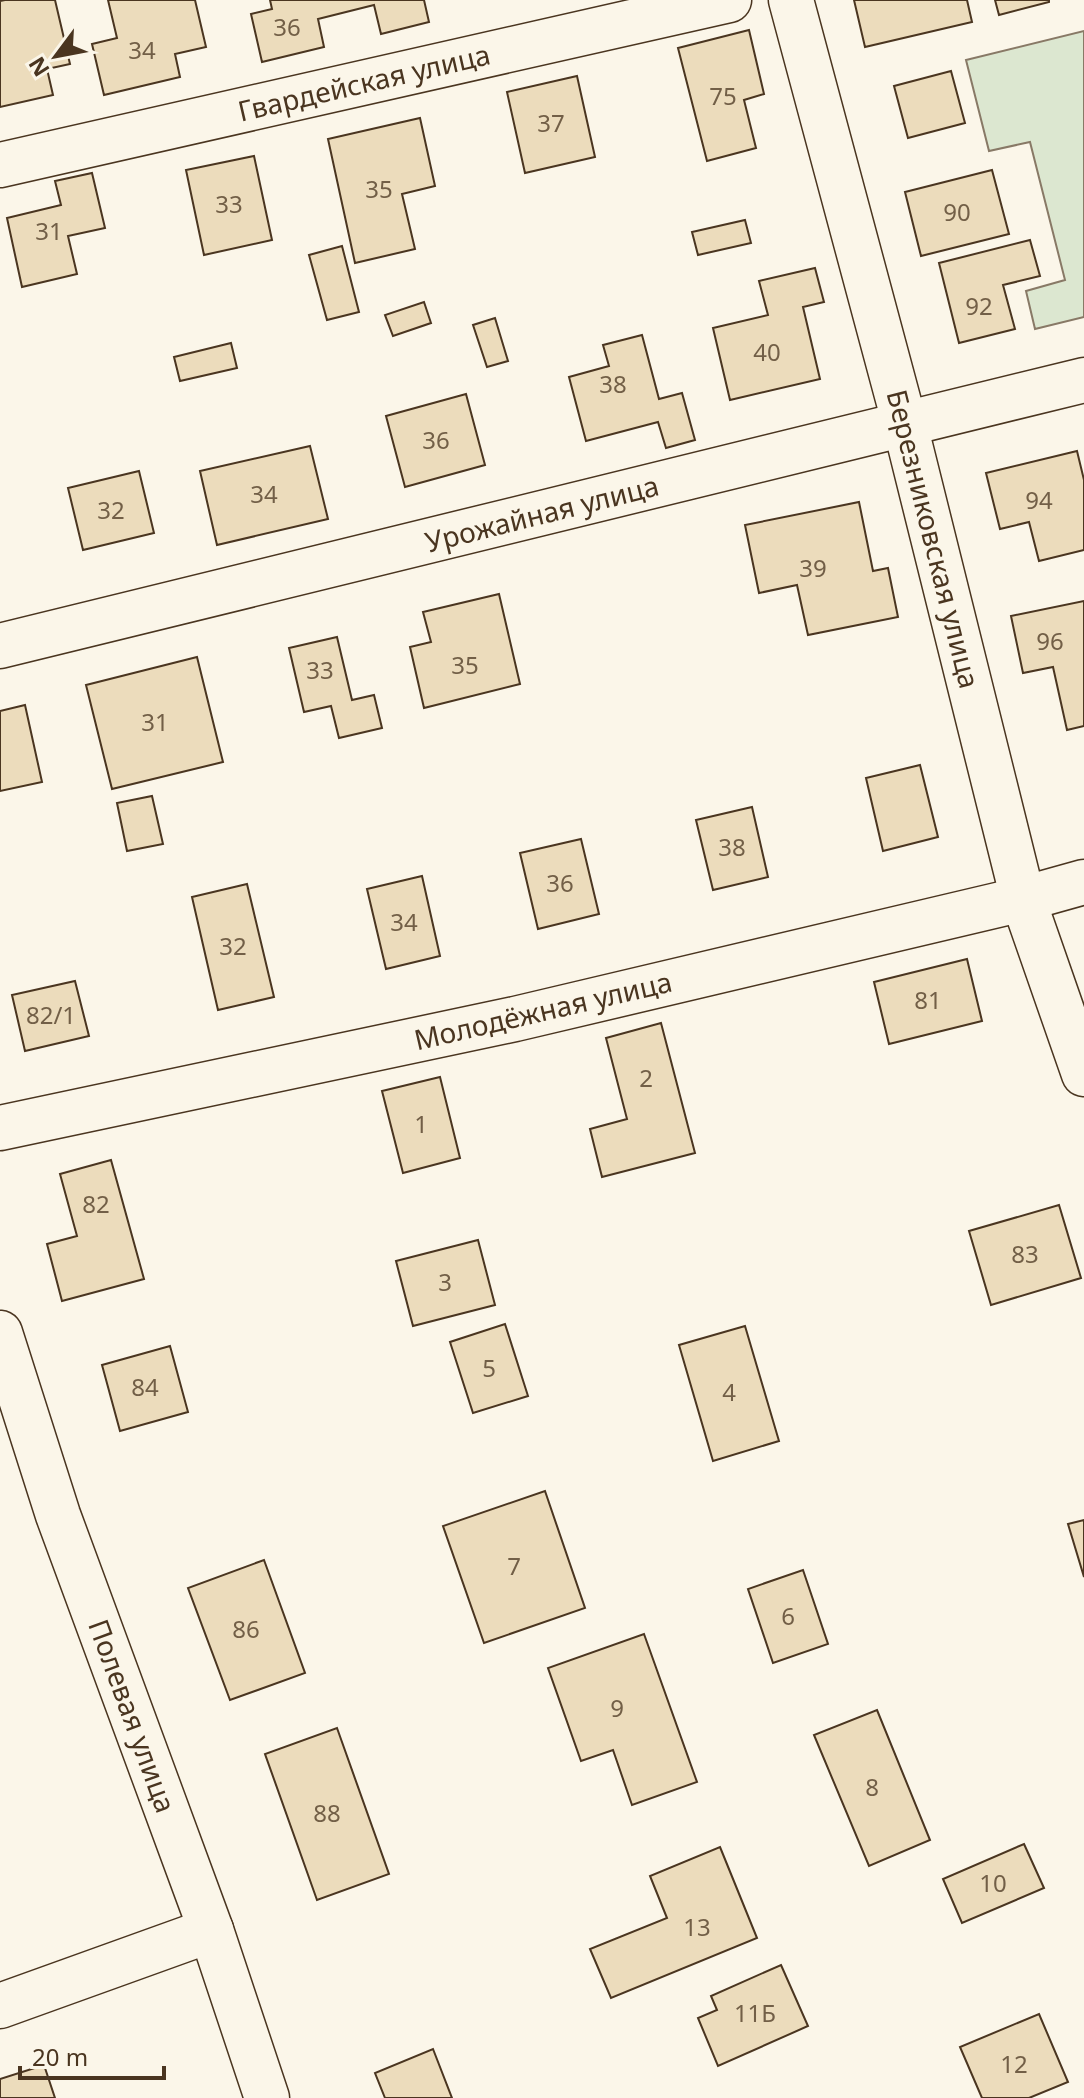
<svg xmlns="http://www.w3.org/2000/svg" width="1084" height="2098" font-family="'Noto Sans',sans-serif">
	<rect width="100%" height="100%" fill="#fbf6e9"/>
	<polygon fill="#dce7d0" stroke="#887966" stroke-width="2" points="1084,31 1084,317 1035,329 1026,291 1065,280 1030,142 989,151 966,60"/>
	<g fill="#ecdcbc" stroke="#4a3520" stroke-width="2">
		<polygon points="5,0 55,0 70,64 47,69 53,95 0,107 0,1"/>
		<polygon points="108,0 195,0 206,47 175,54 180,77 104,95 92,44 117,38"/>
		<polygon points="270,0 424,0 429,22 381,34 374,5 318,19 324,47 262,62 251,14 272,9"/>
		<polygon points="854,0 967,0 972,22 865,47"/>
		<polygon points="995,0 1049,0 1049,2 999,15"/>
		<polygon points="749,30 764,94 744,100 756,148 707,161 678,48"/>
		<polygon points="951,71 965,123 908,138 894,86"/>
		<polygon points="577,76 595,157 525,173 507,92"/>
		<polygon points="420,118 435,186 402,194 415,249 355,263 328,139"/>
		<polygon points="254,156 272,240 204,255 186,170"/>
		<polygon points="992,170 1009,234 921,256 905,192"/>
		<polygon points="92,173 105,228 68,236 77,274 22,287 7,218 61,205 55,181"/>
		<polygon points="745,220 751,243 698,255 692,232"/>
		<polygon points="1030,240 1040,276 1003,285 1015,329 959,343 939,263"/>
		<polygon points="342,246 359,312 327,320 309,255"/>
		<polygon points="815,268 824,302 803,307 820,379 730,400 713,328 768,315 759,281"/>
		<polygon points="424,302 431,323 393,336 385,315"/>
		<polygon points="495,318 508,361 487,367 473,325"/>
		<polygon points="642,335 659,399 682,393 695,440 666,448 658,422 586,441 569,377 609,366 603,345"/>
		<polygon points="231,343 237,368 180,381 174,357"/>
		<polygon points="466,394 485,465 405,487 386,416"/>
		<polygon points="310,446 328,519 217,545 200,471"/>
		<polygon points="1077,451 1084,480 1084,550 1039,561 1029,522 1000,529 986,473"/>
		<polygon points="139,471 154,533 83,550 68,488"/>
		<polygon points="859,502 873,571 888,568 898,617 808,635 797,585 759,593 745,525"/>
		<polygon points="499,594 520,684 424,708 410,647 431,642 423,612"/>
		<polygon points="1084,601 1084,726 1067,730 1053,667 1023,673 1011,616"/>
		<polygon points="337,637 352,700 374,695 382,728 339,738 331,706 304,712 289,648"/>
		<polygon points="197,657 223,762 112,789 86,685"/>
		<polygon points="25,705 42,782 0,791 0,711"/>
		<polygon points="920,765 938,837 883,851 866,778"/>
		<polygon points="152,796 163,844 127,851 117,803"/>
		<polygon points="752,807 768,877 713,890 696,820"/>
		<polygon points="581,839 599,914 538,929 520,853"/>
		<polygon points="422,876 440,956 386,969 367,889"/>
		<polygon points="247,884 274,997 218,1010 192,897"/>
		<polygon points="967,959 982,1021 889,1044 874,982"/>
		<polygon points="75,981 89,1036 25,1051 12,995"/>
		<polygon points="661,1023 695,1153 602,1177 590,1129 627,1119 606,1038"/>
		<polygon points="440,1077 460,1158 403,1173 382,1091"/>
		<polygon points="111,1160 144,1279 62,1301 47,1244 77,1236 60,1174"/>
		<polygon points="1059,1205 1081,1278 991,1305 969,1231"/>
		<polygon points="478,1240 495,1305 413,1326 396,1261"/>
		<polygon points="505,1324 528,1396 473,1413 450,1342"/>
		<polygon points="745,1326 779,1441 713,1461 679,1345"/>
		<polygon points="170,1346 188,1412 120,1431 102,1365"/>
		<polygon points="545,1491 585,1608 484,1643 443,1526"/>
		<polygon points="1084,1520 1084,1577 1068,1524"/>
		<polygon points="264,1560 305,1673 230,1700 188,1588"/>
		<polygon points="803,1570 828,1644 773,1663 748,1589"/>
		<polygon points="644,1634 697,1782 632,1805 613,1750 581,1761 548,1668"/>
		<polygon points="877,1710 930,1840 869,1866 814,1735"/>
		<polygon points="337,1728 389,1874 317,1900 265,1754"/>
		<polygon points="1024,1844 1044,1888 962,1923 943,1879"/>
		<polygon points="720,1847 757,1938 611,1998 590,1949 667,1918 650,1876"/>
		<polygon points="781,1965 808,2026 718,2066 698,2018 717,2010 711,1996"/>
		<polygon points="1039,2014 1068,2082 1029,2098 982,2098 960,2047"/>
		<polygon points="433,2049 452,2098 385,2098 375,2073"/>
		<polygon points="44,2065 55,2098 0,2098 0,2079"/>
	</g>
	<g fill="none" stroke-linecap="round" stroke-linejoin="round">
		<g stroke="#4a3520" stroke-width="47">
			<g id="minor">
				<polyline points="791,0 905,425 1023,899 1084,1074"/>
				<polyline points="0,165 729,0"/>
				<polyline points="0,646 1084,380"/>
				<polyline points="0,1128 515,1019 1023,899 1084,882"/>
				<polyline points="0,1333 58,1515 211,1930 267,2098"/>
				<polyline points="0,2006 211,1930"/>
			</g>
		</g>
		<use href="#minor" stroke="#fbf6e9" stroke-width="44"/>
	</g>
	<g text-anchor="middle" stroke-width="6" stroke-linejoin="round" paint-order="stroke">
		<g font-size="24" fill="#725f47">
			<text x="287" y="36">36</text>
			<text x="142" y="59">34</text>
			<text x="723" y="105">75</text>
			<text x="551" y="132">37</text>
			<text x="379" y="198">35</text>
			<text x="229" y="213">33</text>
			<text x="957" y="221">90</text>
			<text x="49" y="240">31</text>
			<text x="979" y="315">92</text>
			<text x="767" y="361">40</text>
			<text x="613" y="393">38</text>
			<text x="436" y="449">36</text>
			<text x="264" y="503">34</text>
			<text x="1039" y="509">94</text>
			<text x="111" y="519">32</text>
			<text x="813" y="577">39</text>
			<text x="1050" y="650">96</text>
			<text x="465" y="674">35</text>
			<text x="320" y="679">33</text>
			<text x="155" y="731">31</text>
			<text x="732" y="856">38</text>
			<text x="560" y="892">36</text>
			<text x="404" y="931">34</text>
			<text x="233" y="955">32</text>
			<text x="928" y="1009">81</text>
			<text x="51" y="1024">82/1</text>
			<text x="646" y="1087">2</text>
			<text x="421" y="1133">1</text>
			<text x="96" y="1213">82</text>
			<text x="1025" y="1263">83</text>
			<text x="445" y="1291">3</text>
			<text x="489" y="1377">5</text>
			<text x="145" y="1396">84</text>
			<text x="729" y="1401">4</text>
			<text x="514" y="1575">7</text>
			<text x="788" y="1625">6</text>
			<text x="246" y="1638">86</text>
			<text x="617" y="1717">9</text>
			<text x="872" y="1796">8</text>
			<text x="327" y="1822">88</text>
			<text x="993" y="1892">10</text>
			<text x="697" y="1936">13</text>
			<text x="755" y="2022">11Б</text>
			<text x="1014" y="2073">12</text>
		</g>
		<g font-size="28" fill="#4a3520" stroke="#fbf6e9">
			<text transform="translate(364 83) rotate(-13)" y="10">Гвардейская улица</text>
			<text transform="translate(542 514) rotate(-14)" y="10">Урожайная улица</text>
			<text transform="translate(933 539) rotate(76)" y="10">Березниковская улица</text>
			<text transform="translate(543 1011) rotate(-13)" y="10">Молодёжная улица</text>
			<text transform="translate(132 1716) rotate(70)" y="10">Полевая улица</text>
		</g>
	</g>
	<g transform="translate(56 56) rotate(238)" stroke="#fbf6e9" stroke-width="6" paint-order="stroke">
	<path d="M0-6L14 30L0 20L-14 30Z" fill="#4a3520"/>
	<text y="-12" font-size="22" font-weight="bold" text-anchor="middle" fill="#4a3520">N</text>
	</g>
	<path d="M20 2066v12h144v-12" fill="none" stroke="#4a3520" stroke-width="4"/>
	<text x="32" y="2066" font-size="24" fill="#4a3520" stroke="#fbf6e9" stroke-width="6" paint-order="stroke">20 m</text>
</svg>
